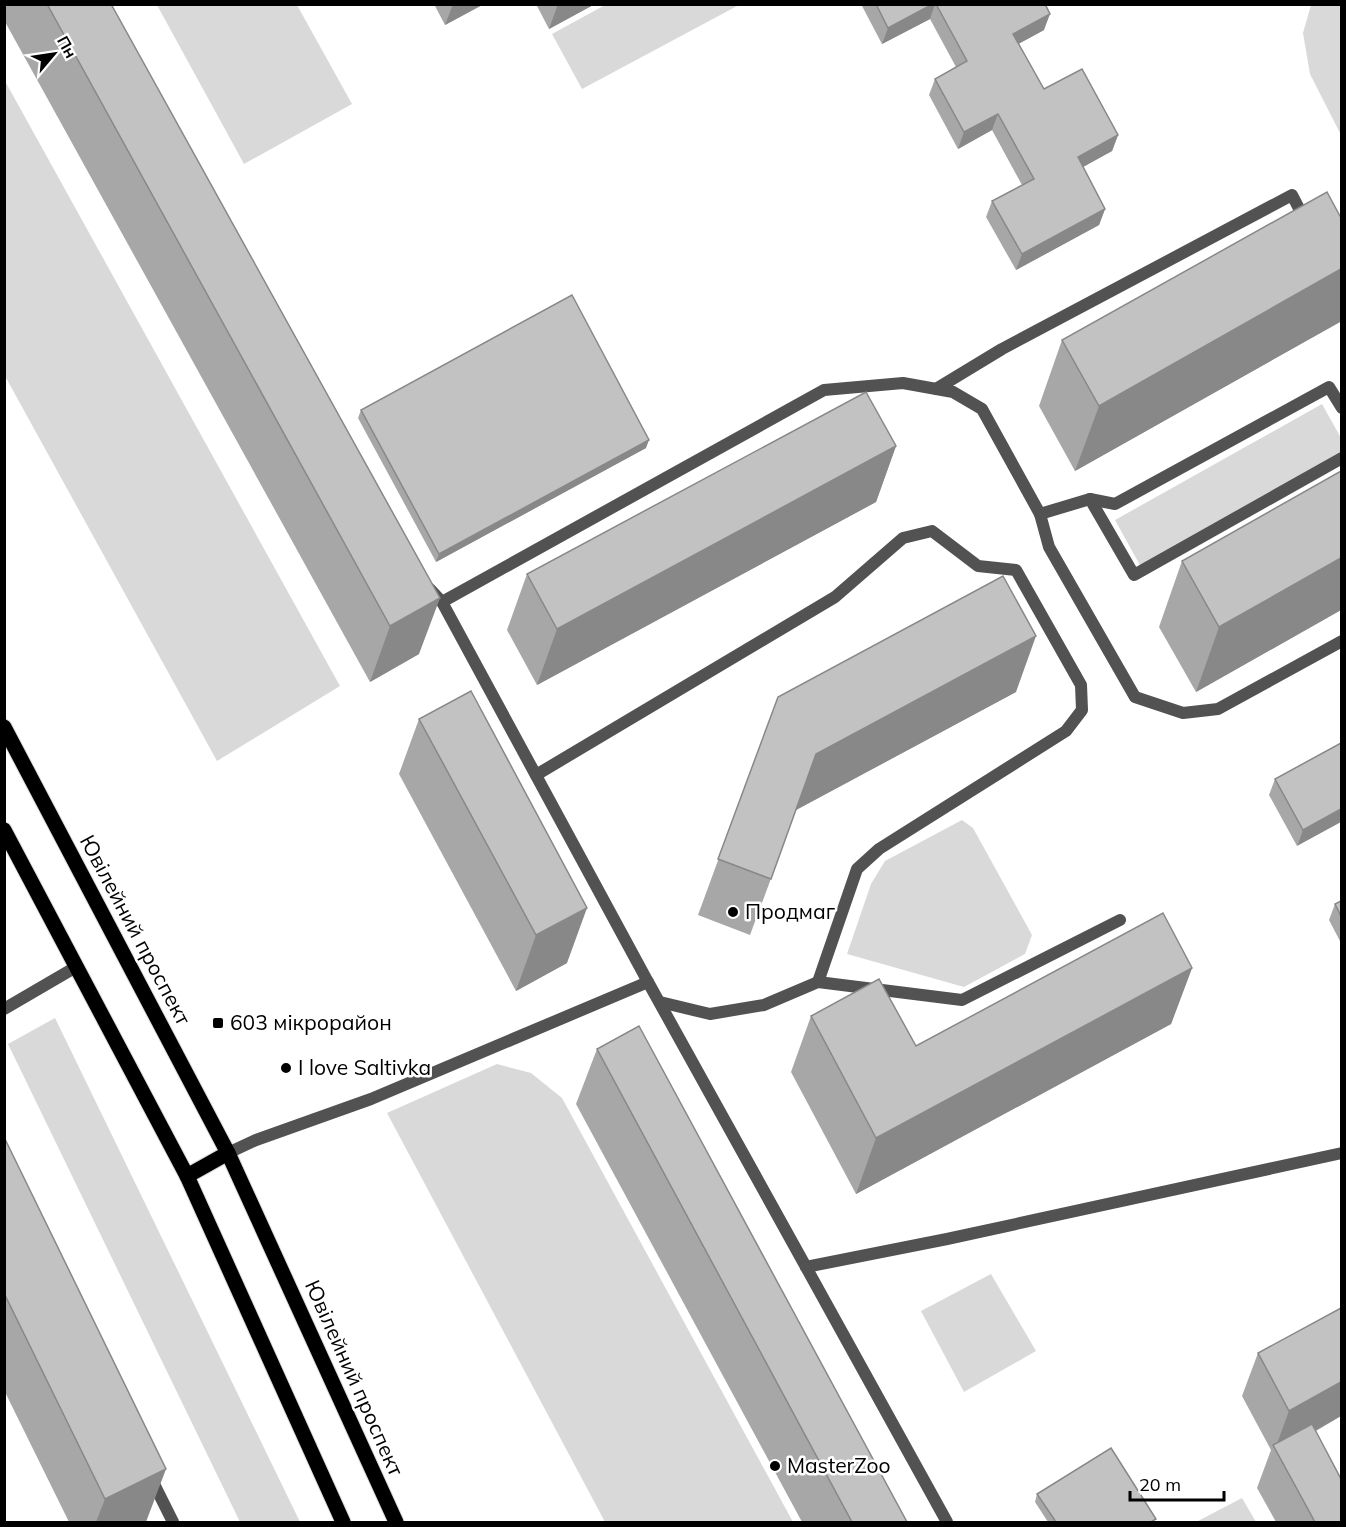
<svg xmlns="http://www.w3.org/2000/svg" width="1346" height="1527" font-family="Mulish,sans-serif">
	<rect width="100%" height="100%" fill="#fff"/>
	<g fill="#d9d9d9">
		<polygon points="607,4 739,4 739,5 582,89 552,34"/>
		<polygon points="157,5 297,5 352,104 244,164"/>
		<polygon points="1311,5 1341,5 1341,135 1310,74 1303,33"/>
		<polygon points="5,81 340,686 217,761 5,376"/>
		<polygon points="1322,404 1341,438 1341,455 1141,567 1115,520"/>
		<polygon points="962,820 973,828 1032,935 1025,954 964,987 847,954 871,884 885,861"/>
		<polygon points="55,1018 300,1522 240,1522 8,1044"/>
		<polygon points="497,1064 531,1073 562,1098 793,1522 605,1522 387,1113"/>
		<polygon points="991,1274 1036,1351 964,1392 921,1311"/>
		<polygon points="1242,1498 1256,1522 1196,1522"/>
	</g>
	<g fill="none" stroke-linecap="round" stroke-linejoin="round">
		<g stroke="#dbdbdb" stroke-width="17">
			<g id="primary">
				<polyline points="4,727 228,1153 396,1522"/>
				<polyline points="4,830 187,1176 343,1522"/>
				<polyline points="187,1176 228,1153"/>
			</g>
		</g>
		<g stroke="#525252" stroke-width="12">
			<polyline points="936,389 1002,349 1292,195 1306,222"/>
			<polyline points="1090,499 1134,575 1342,458"/>
			<polyline points="1040,514 1049,547 1135,697 1183,713 1218,709 1342,641"/>
			<polyline points="430,589 442,602 648,982"/>
			<polyline points="442,602 824,390 903,383 953,392 982,409 1040,514 1090,499 1115,504 1329,387 1342,408"/>
			<polyline points="536,775 835,597 903,538 932,531 978,566 1016,570 1081,685 1082,710 1066,731 879,849 857,869 818,982"/>
			<polyline points="660,1002 710,1014 764,1005 818,982 962,1000 1120,920"/>
			<polyline points="4,1009 76,967"/>
			<polyline points="228,1153 256,1140 371,1099 648,982 806,1267 947,1239 1342,1153"/>
			<polyline points="806,1267 947,1522"/>
			<polyline points="151,1478 173,1522"/>
		</g>
		<use href="#primary" stroke="#000" stroke-width="15"/>
	</g>
	<g fill="#a7a7a7">
		<polygon points="4,4 111,4 419,654 370,682 4,20"/>
		<polygon points="434,4 484,4 445,25"/>
		<polygon points="536,4 595,4 549,29"/>
		<polygon points="861,4 1045,4 1044,30 1018,44 1044,89 1118,135 1112,151 1083,167 1105,209 1099,225 1016,270 986,217 992,201 1022,185 992,130 958,149 929,95 935,79 956,67 930,19 882,44"/>
		<polygon points="1340,322 1075,471 1039,406 1062,340"/>
		<polygon points="361,410 646,448 436,562 358,418"/>
		<polygon points="896,446 876,502 537,685 507,630 527,574"/>
		<polygon points="1341,471 1341,610 1196,692 1159,627 1182,561"/>
		<polygon points="1016,692 796,810 750,935 698,915 778,697"/>
		<polygon points="419,719 567,963 516,991 399,774"/>
		<polygon points="1341,743 1297,846 1269,795 1275,779"/>
		<polygon points="1341,901 1341,943 1329,920 1335,904"/>
		<polygon points="1192,968 1171,1024 856,1194 791,1072 811,1016 916,1046"/>
		<polygon points="597,1049 907,1522 802,1522 576,1104"/>
		<polygon points="4,1137 146,1522 69,1522 4,1390"/>
		<polygon points="1341,1308 1341,1416 1316,1431 1341,1522 1276,1522 1257,1488 1271,1450 1242,1396 1258,1353"/>
		<polygon points="1037,1494 1155,1522 1048,1522 1035,1502"/>
	</g>
	<g fill="#888">
		<polygon points="453,4 484,4 445,25"/>
		<polygon points="558,4 595,4 549,29"/>
		<polygon points="933,4 935,4 930,19 882,44 888,28"/>
		<polygon points="1050,14 1044,30 1007,50 1013,34"/>
		<polygon points="998,114 992,130 958,149 964,132"/>
		<polygon points="1118,135 1112,151 1072,173 1078,157"/>
		<polygon points="1105,209 1099,225 1016,270 1022,254"/>
		<polygon points="1341,269 1341,317 1340,322 1075,471 1099,406"/>
		<polygon points="649,440 646,448 436,562 439,554"/>
		<polygon points="896,446 876,502 537,685 557,629"/>
		<polygon points="1341,558 1341,610 1196,692 1219,627"/>
		<polygon points="440,598 419,654 370,682 390,626"/>
		<polygon points="1036,636 1016,692 796,810 750,935 816,754"/>
		<polygon points="1341,809 1341,822 1297,846 1303,830"/>
		<polygon points="587,908 567,963 516,991 536,935"/>
		<polygon points="1192,968 1171,1024 856,1194 876,1138"/>
		<polygon points="1341,1382 1341,1416 1277,1452 1275,1449 1289,1411"/>
		<polygon points="166,1469 146,1522 96,1522 105,1499"/>
	</g>
	<g fill="#c2c2c2" stroke="#888" stroke-width="1.5">
		<polygon points="47,4 111,4 440,598 390,626"/>
		<polygon points="876,4 933,4 888,28"/>
		<polygon points="936,4 1045,4 1050,14 1013,34 1044,89 1082,69 1118,135 1078,157 1105,209 1022,254 992,201 1034,179 998,114 964,132 935,79 967,61"/>
		<polygon points="1327,192 1341,218 1341,269 1099,406 1062,340"/>
		<polygon points="572,295 649,440 439,554 361,410"/>
		<polygon points="866,392 896,446 557,629 527,574"/>
		<polygon points="1341,471 1341,558 1219,627 1182,561"/>
		<polygon points="1003,576 1036,636 816,754 771,879 718,859 778,697"/>
		<polygon points="471,691 587,908 536,935 419,719"/>
		<polygon points="1341,743 1341,809 1303,830 1275,779"/>
		<polygon points="1341,901 1341,916 1335,904"/>
		<polygon points="1163,913 1192,968 876,1138 811,1016 879,979 916,1046"/>
		<polygon points="639,1026 907,1522 852,1522 597,1049"/>
		<polygon points="4,1137 166,1469 105,1499 4,1293"/>
		<polygon points="1341,1308 1341,1382 1289,1411 1258,1353"/>
		<polygon points="1312,1424 1341,1479 1341,1522 1315,1522 1273,1445"/>
		<polygon points="1111,1448 1156,1519 1151,1522 1056,1522 1037,1494"/>
	</g>
	<g fill="#000" stroke="#fff" stroke-width="2">
		<circle cx="733" cy="912" r="6"/>
		<rect x="212" y="1017" width="12" height="12" rx="3"/>
		<circle cx="286" cy="1068" r="6"/>
		<circle cx="775" cy="1466" r="6"/>
	</g>
	<g text-anchor="middle" stroke-width="5" stroke-linejoin="round" paint-order="stroke">
		<g font-size="21" fill="#000" stroke="#fff" text-anchor="start">
			<text x="745" y="919">Продмаг</text>
			<text x="230" y="1030">603 мікрорайон</text>
			<text x="298" y="1075">I love Saltivka</text>
			<text x="787" y="1473">MasterZoo</text>
		</g>
		<g font-size="21" fill="#000" stroke="#fff">
			<text transform="translate(135 930) rotate(62)" y="7">Ювілейний проспект</text>
			<text transform="translate(354 1378) rotate(66)" y="7">Ювілейний проспект</text>
		</g>
	</g>
	<rect width="1346" height="1527" fill="none" stroke="#000000" stroke-width="12"/>
	<g transform="translate(54 54) rotate(61)" stroke="#ffffff" stroke-width="4.5" paint-order="stroke">
	<path d="M0-4.5L10 22L0 15L-10 22Z" fill="#000000"/>
	<text y="-9" font-size="16" font-weight="bold" text-anchor="middle" fill="#000000">Пн</text>
	</g>
	<path d="M1130 1491v9h94v-9" fill="none" stroke="#000000" stroke-width="3"/>
	<text x="1139" y="1491" font-size="18" fill="#000000" stroke="#ffffff" stroke-width="4.5" paint-order="stroke">20 m</text>
</svg>
